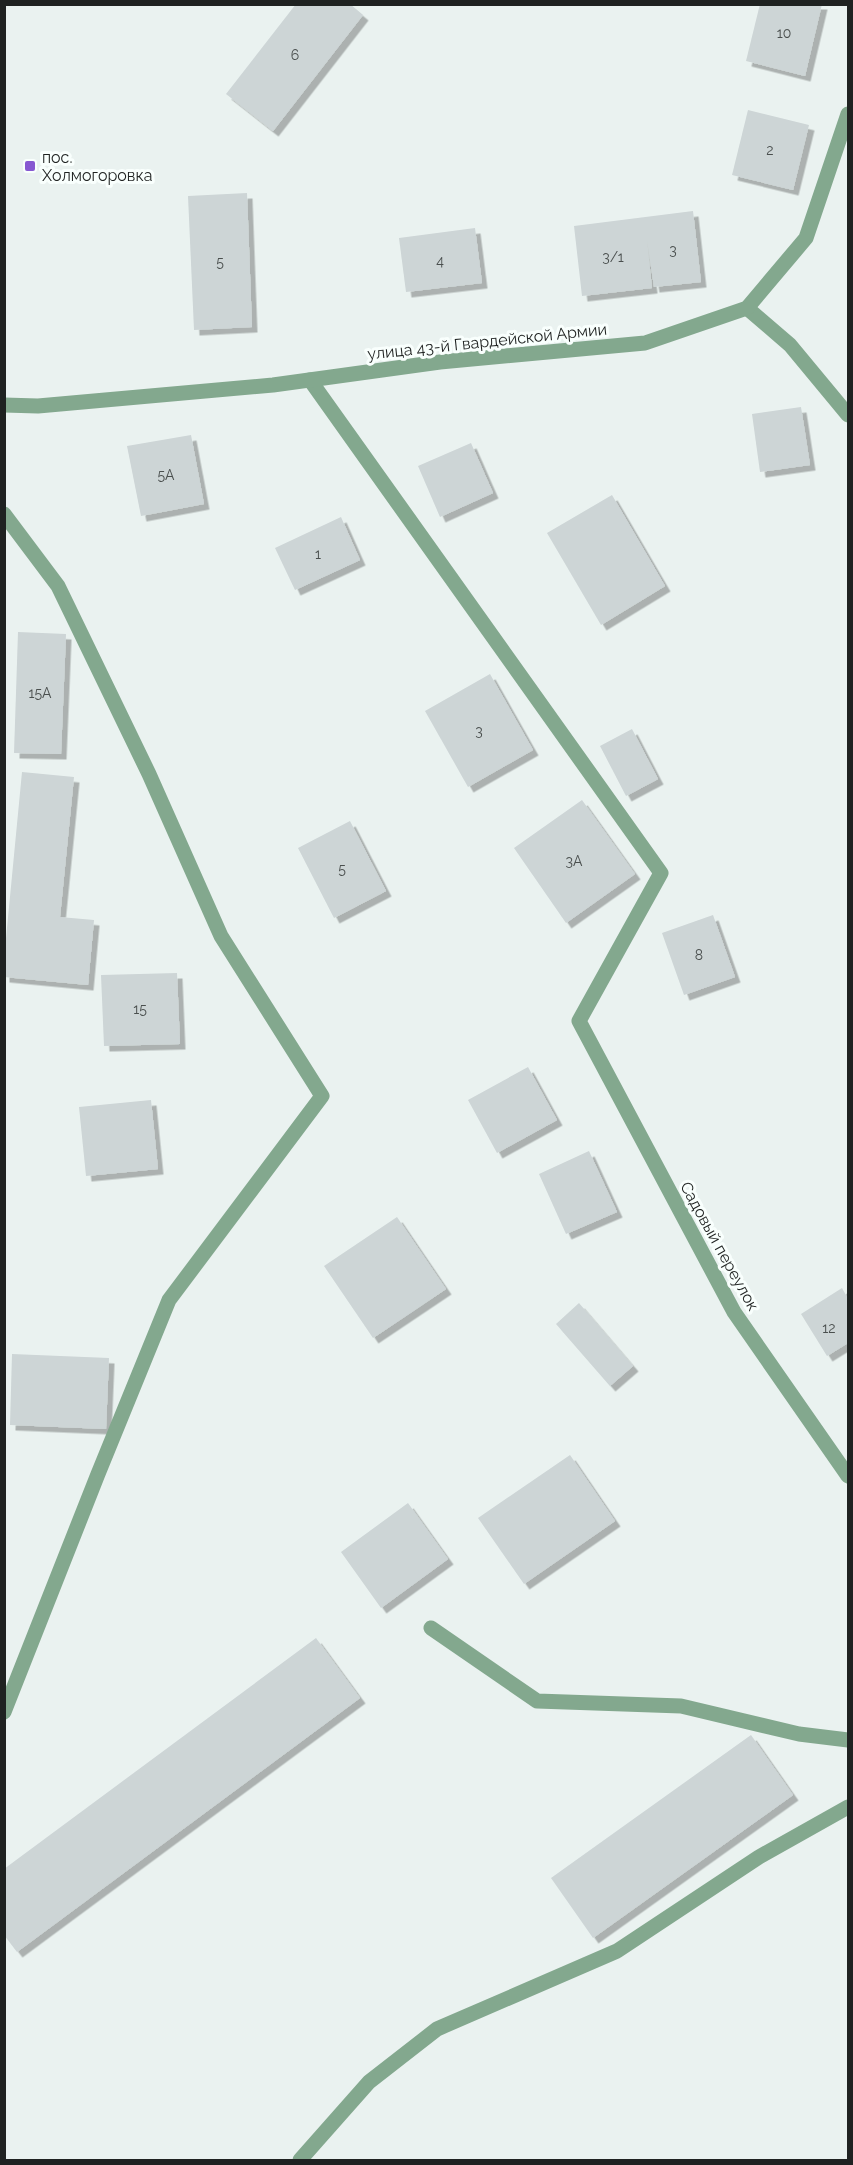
<svg xmlns="http://www.w3.org/2000/svg" width="853" height="2165" font-family="Raleway,sans-serif">
	<defs>
		<filter id="shadow"><feDropShadow dx="5.5" dy="5.5" stdDeviation="0" flood-color="#0004"/></filter>
	</defs>
	<rect width="100%" height="100%" fill="#eaf2f0"/>
	<g fill="#cdd5d6" filter="url(#shadow)">
		<polygon points="296,4 350,4 363,15 273,131 226,94"/>
		<polygon points="760,4 822,4 805,76 746,61"/>
		<polygon points="748,110 809,125 793,190 732,175"/>
		<polygon points="247,193 252,327 194,330 188,196"/>
		<polygon points="693,211 701,282 654,287 647,240 652,288 582,296 574,226"/>
		<polygon points="475,228 482,283 406,292 399,238"/>
		<polygon points="801,407 810,465 760,472 752,414"/>
		<polygon points="191,435 204,504 141,516 127,446"/>
		<polygon points="471,443 493,493 440,517 418,466"/>
		<polygon points="612,495 665,586 601,625 547,533"/>
		<polygon points="341,517 360,560 295,590 275,548"/>
		<polygon points="18,632 66,634 61,754 14,753"/>
		<polygon points="490,674 533,750 468,787 425,711"/>
		<polygon points="632,729 658,779 626,796 600,746"/>
		<polygon points="22,772 74,777 60,917 94,920 88,985 4,977 4,959"/>
		<polygon points="582,800 635,874 566,923 514,848"/>
		<polygon points="350,821 386,891 334,918 298,848"/>
		<polygon points="713,915 735,977 684,995 662,933"/>
		<polygon points="177,973 180,1044 104,1046 101,975"/>
		<polygon points="528,1067 557,1120 497,1153 468,1100"/>
		<polygon points="151,1100 158,1169 86,1176 79,1107"/>
		<polygon points="589,1151 617,1212 566,1234 539,1174"/>
		<polygon points="397,1217 446,1289 373,1338 324,1266"/>
		<polygon points="842,1288 848,1299 848,1343 827,1356 801,1314"/>
		<polygon points="579,1303 633,1366 610,1386 556,1324"/>
		<polygon points="12,1354 109,1358 106,1429 10,1425"/>
		<polygon points="570,1455 615,1521 524,1584 478,1518"/>
		<polygon points="408,1503 448,1559 381,1608 341,1552"/>
		<polygon points="316,1638 360,1698 17,1952 4,1935 4,1869"/>
		<polygon points="751,1735 793,1795 593,1938 551,1878"/>
	</g>
	<g fill="none" stroke-linecap="round" stroke-linejoin="round">
		<g stroke="#83a88e" stroke-width="15">
			<polyline points="747,308 790,345 848,415"/>
			<polyline points="310,380 661,873 579,1021 734,1312 848,1476"/>
			<polyline points="4,405 38,406 273,385 440,362 645,343 747,308 806,238 848,114"/>
			<polyline points="4,514 58,586 149,774 221,936 322,1096 169,1300 98,1474 4,1712"/>
			<polyline points="431,1628 537,1701 681,1706 799,1734 848,1740"/>
			<polyline points="300,2160 369,2082 437,2029 617,1951 759,1857 848,1807"/>
		</g>
	</g>
	<rect fill="#8758d1" stroke="#f9fffd" stroke-width="2" x="24" y="160" width="12" height="12" rx="3"/>
	<g text-anchor="middle" stroke-width="6" stroke-linejoin="round" paint-order="stroke">
		<g font-size="14" fill="#4a4f4e">
			<text x="784" y="38">10</text>
			<text x="295" y="60">6</text>
			<text x="770" y="155">2</text>
			<text x="673" y="255">3</text>
			<text x="613" y="262">3/1</text>
			<text x="440" y="266">4</text>
			<text x="220" y="267">5</text>
			<text x="166" y="480">5А</text>
			<text x="318" y="559">1</text>
			<text x="40" y="698">15А</text>
			<text x="479" y="736">3</text>
			<text x="574" y="866">3А</text>
			<text x="342" y="874">5</text>
			<text x="699" y="960">8</text>
			<text x="140" y="1014">15</text>
			<text x="829" y="1333">12</text>
		</g>
		<g font-size="16" fill="#1f2221" stroke="#f9fffd" text-anchor="start">
			<text x="42" y="163">пос.<tspan x="42" dy="18">Холмогоровка</tspan></text>
		</g>
		<g font-size="16" fill="#1f2221" stroke="#f9fffd">
			<text transform="translate(487 341) rotate(-6)" y="6">улица 43-й Гвардейской Армии</text>
			<text transform="translate(720 1246) rotate(61)" y="6">Садовый переулок</text>
		</g>
	</g>
	<rect width="853" height="2165" fill="none" stroke="#1f2221" stroke-width="12"/>
</svg>
